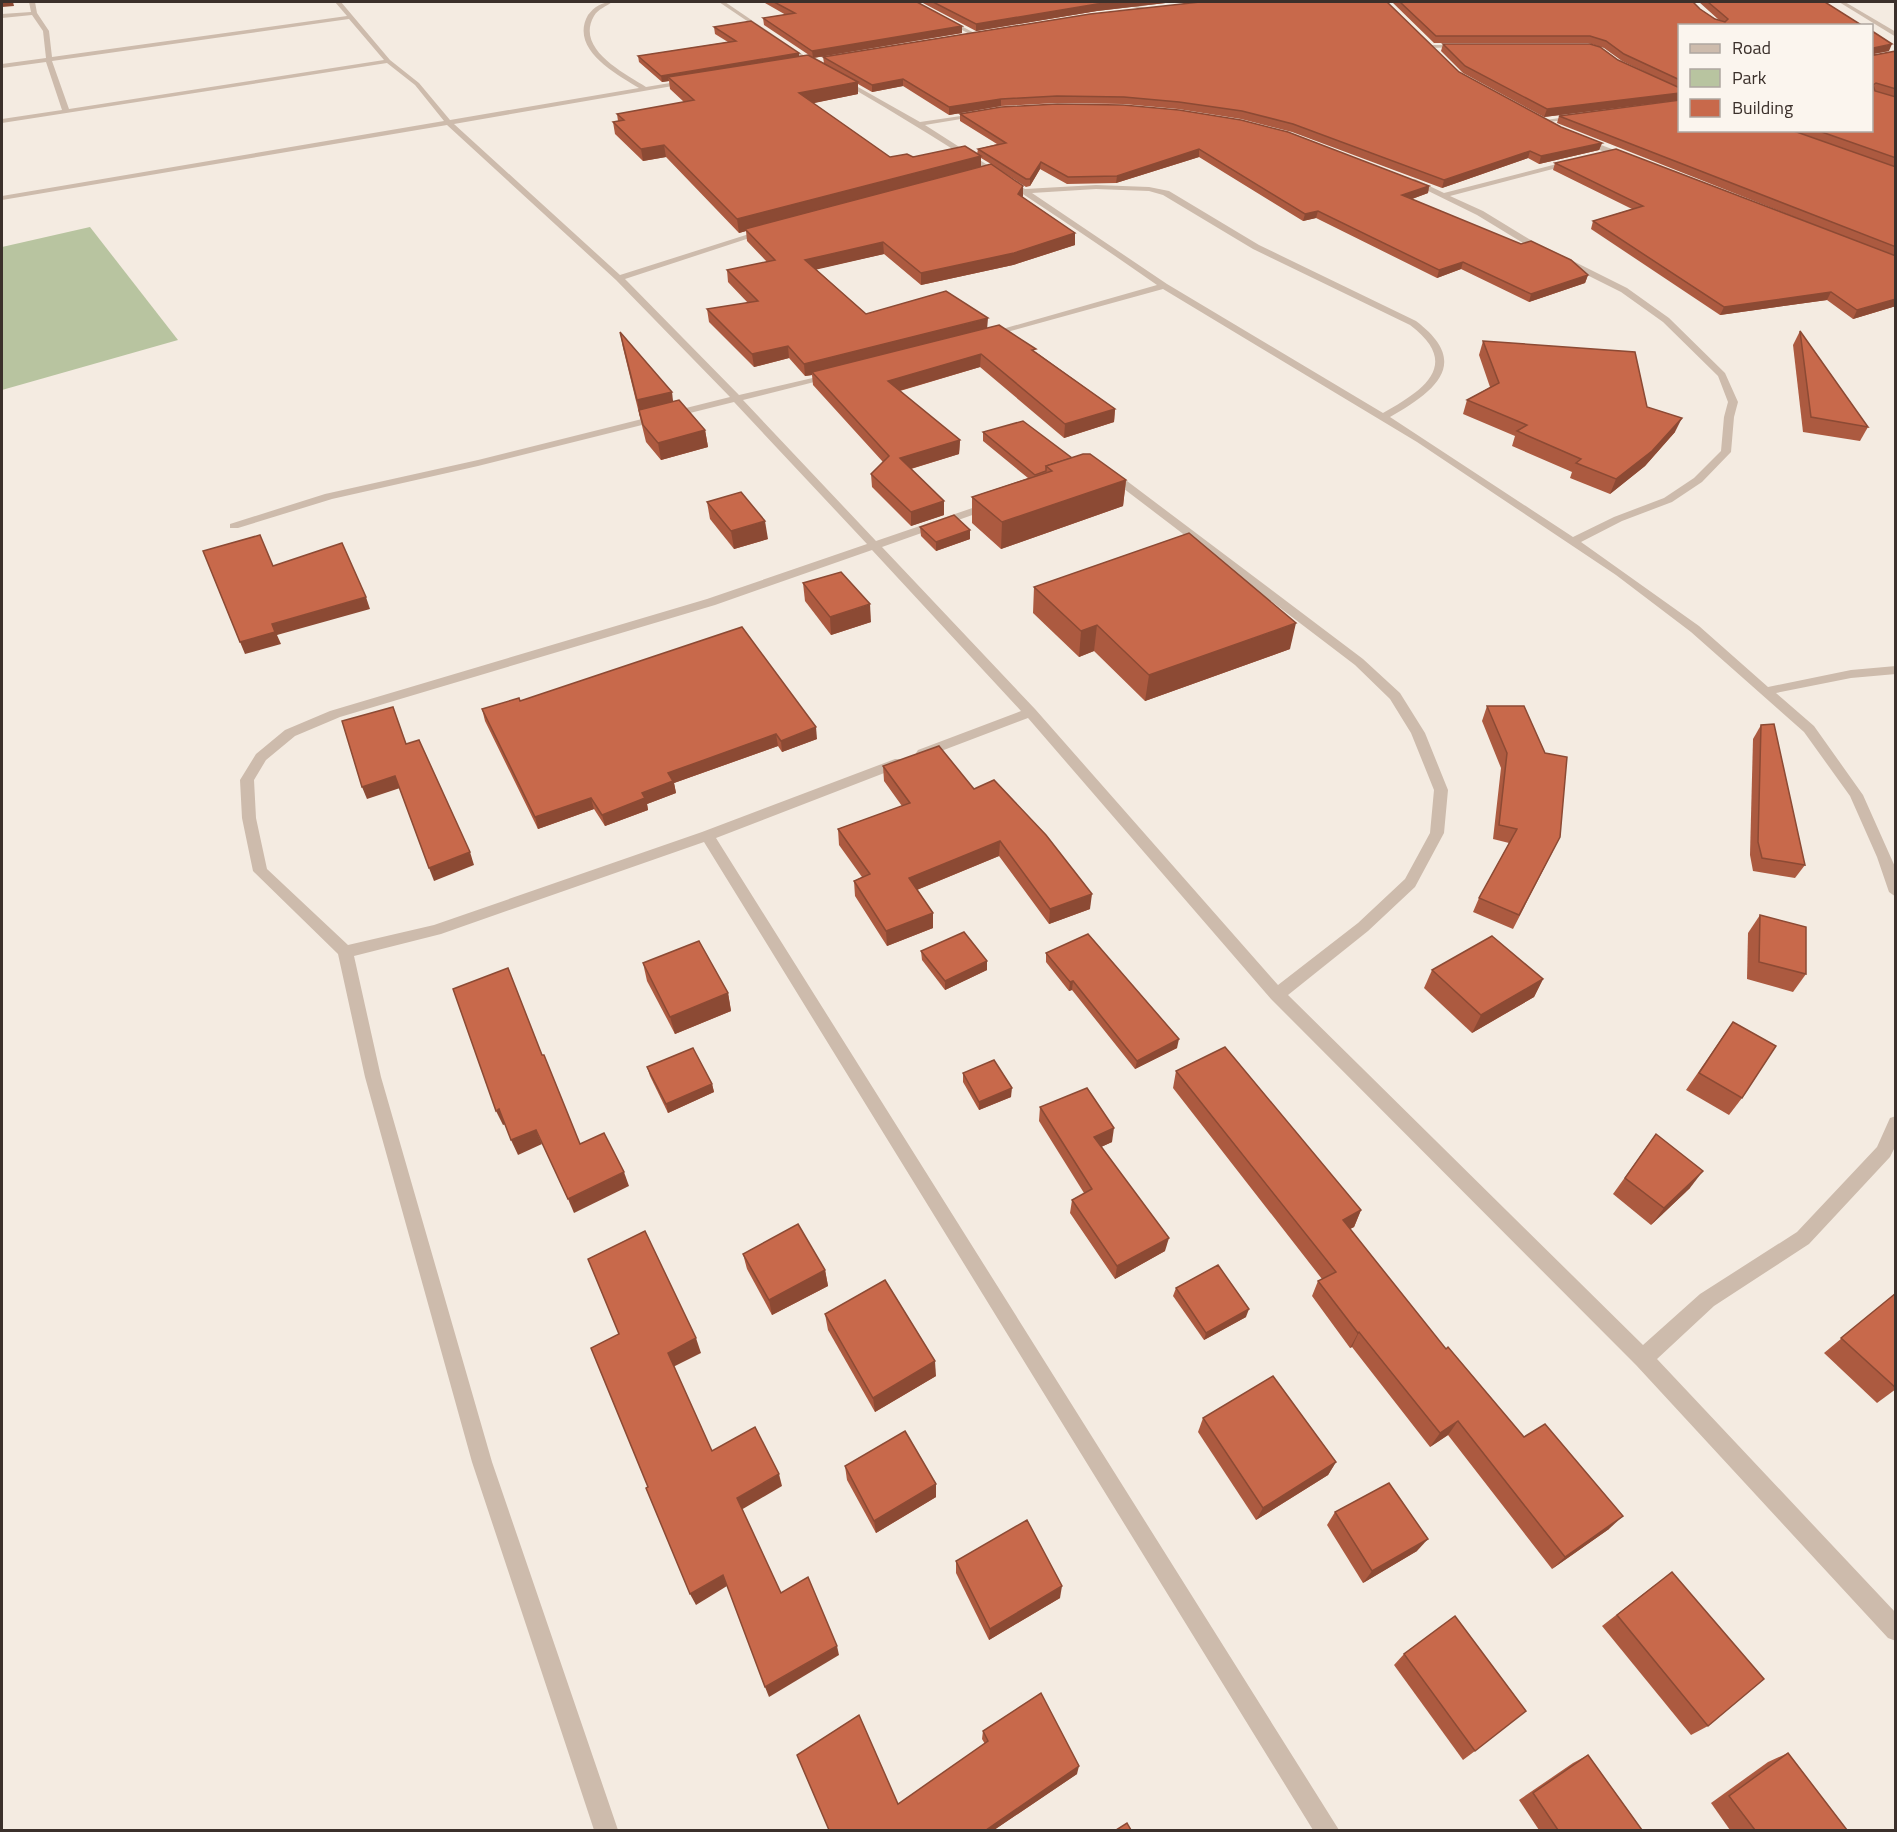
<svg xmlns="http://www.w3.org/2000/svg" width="1897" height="1832" font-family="'Titillium Web',sans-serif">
	<rect width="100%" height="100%" fill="#f4ebe1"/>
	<polygon fill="#b8c4a0" points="90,227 178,340 2,390 2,247"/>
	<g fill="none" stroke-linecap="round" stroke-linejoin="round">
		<g fill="#cdbbac" fill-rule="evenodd">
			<path d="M 29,2 L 35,2 L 37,13 L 49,31 L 52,57 L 347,16 L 335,2 L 341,2 L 390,60 L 419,83 L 450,120 L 639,88 C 616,74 569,49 588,15 C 594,7 602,2 612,2 C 607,6 598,9 594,16 C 575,49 624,73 646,87 L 688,80 L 690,83 L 454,124 L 620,275 L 768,228 L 768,232 L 625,279 L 739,395 L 834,373 L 834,377 L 743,400 L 876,541 L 987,503 L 995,503 L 995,507 L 882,547 L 1035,709 L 1278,985 L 1358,923 L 1405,879 L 1430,833 L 1434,790 L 1411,733 L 1390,699 L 1355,665 L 1115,482 L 1104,479 L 1104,475 L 1123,478 L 1363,659 L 1400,693 L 1425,733 L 1448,790 L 1444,833 L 1415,887 L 1368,931 L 1288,995 L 1643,1345 L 1700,1294 L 1797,1232 L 1877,1147 L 1890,1118 L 1896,1116 L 1896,1145 L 1890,1157 L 1809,1244 L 1714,1306 L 1657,1359 L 1896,1613 L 1896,1641 L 1888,1638 L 1636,1365 L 1271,999 L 1028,718 L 928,756 L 918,756 L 916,753 L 918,750 L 1021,711 L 872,550 L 715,605 L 340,717 L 295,736 L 266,760 L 254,780 L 256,818 L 267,869 L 348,945 L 434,925 L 702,832 L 895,759 L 905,759 L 907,762 L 905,765 L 716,838 L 1339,1830 L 1313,1830 L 704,842 L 441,934 L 354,956 L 381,1077 L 492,1462 L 618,1830 L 594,1830 L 472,1462 L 365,1077 L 338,954 L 253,871 L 242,818 L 240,780 L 256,754 L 285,730 L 330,711 L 707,599 L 867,544 L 734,402 L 478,466 L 332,499 L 238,528 L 230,528 L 230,524 L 325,494 L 478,460 L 730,397 L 616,280 L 447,125 L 2,200 L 2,196 L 444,121 L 415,85 L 387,63 L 2,123 L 2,119 L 62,110 L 46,62 L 2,68 L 2,64 L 46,58 L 43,31 L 32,15 L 2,18 L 2,14 L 31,12 ZM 349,19 L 384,60 L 69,109 L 52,61 Z"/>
			<polygon points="719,2 725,2 821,67 816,68"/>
			<polygon points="911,2 917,2 978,35 973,36"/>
			<polygon points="1116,2 1124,2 1150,9 1147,11"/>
			<polygon points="1839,2 1845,2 1896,32 1896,37"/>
			<polygon points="1430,45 1463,45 1466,47 1428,48"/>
			<path d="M 842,78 L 920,122 L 981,113 L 979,116 L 925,125 L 1025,189 L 1096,185 L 1149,187 L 1169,191 L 1259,245 L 1416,321 C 1473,364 1433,392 1390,417 L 1573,537 L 1614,517 L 1664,498 L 1694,478 L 1721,451 L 1724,417 L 1728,402 L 1718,376 L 1663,322 L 1621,292 L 1523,243 L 1477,215 L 1408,181 L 1415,179 L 1444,193 L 1576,159 L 1576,163 L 1450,196 L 1483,211 L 1529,239 L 1627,288 L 1669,318 L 1725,373 L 1738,402 L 1734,417 L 1731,452 L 1702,482 L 1672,502 L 1622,521 L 1581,542 L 1699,626 L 1768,687 L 1851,670 L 1896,666 L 1896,674 L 1851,678 L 1776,693 L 1814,726 L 1863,795 L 1896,869 L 1896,897 L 1889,892 L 1877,857 L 1850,796 L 1804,732 L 1691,632 L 1616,575 L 1417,442 L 1163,289 L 985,338 L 985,334 L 1157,285 C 1054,213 949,144 840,81 ZM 1096,189 L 1149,191 L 1163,195 L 1253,249 L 1410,325 C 1463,365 1422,391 1383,413 L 1167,284 L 1032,193 Z"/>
			<polygon points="1580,115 1578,118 1542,123 1539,121"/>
			<polygon points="1583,138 1630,156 1631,158 1624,160 1580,142"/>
		</g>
	</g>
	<g fill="#ac5a40" fill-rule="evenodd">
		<path d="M 765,2 L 917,2 L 962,33 L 813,58 L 824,63 L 823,57 L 1459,72 L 1561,127 L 1602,143 L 1599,150 L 1539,164 L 1528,158 L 1442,188 L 1292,132 L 1241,119 L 1178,109 L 1123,104 L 1057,103 L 1001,106 L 949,115 L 903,86 L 872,92 L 858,84 L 858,94 L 813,103 L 890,157 L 977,154 L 978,149 L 997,144 L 960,121 L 960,114 L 1001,107 L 1429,186 L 1428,193 L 1412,199 L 1588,275 L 1585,283 L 1529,302 L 1461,269 L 1437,278 L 1316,218 L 1303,221 L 1199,157 L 1116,183 L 1067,184 L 1040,169 L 1030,186 L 1026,187 L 998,169 L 1023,197 L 1075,245 L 1013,265 L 921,285 L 884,254 L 816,269 L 866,314 L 987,328 L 1036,352 L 1115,409 L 1114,422 L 1064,438 L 980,367 L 900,391 L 960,440 L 959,454 L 911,469 L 944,501 L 944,515 L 911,526 L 872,487 L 871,474 L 883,462 L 813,385 L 812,375 L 805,376 L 789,358 L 754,367 L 709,322 L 707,309 L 748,303 L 728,282 L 727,270 L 767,262 L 747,241 L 746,231 L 739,233 L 666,157 L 643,161 L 615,134 L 613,122 L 618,121 L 617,114 L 684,102 L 670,89 L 669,81 L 662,82 L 639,62 L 638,56 L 728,42 L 715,34 L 714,27 L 799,56 L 809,55 L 764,25 L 763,18 L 786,15 L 765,3 ZM 981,158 L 991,164 L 981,167 Z"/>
		<polygon points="921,2 1174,2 1097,11 976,31"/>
		<polygon points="1392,2 1693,2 1700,9 1715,19 1719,20 1699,2 1825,2 1863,26 1680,26 1680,100 1544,117 1463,73 1441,51 1443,44 1618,60 1666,82 1622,61 1604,48 1588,43 1434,43"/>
		<polygon points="1872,31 1889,51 1874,54 1874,55 1896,51 1896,97 1875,90 1896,97 1896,306 1853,319 1827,300 1720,315 1591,229 1593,221 1632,209 1553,170 1555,163 1840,235 1557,123 1559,116 1791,130 1872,130"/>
		<polygon points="1800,331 1868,427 1860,441 1803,432 1793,345"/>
		<polygon points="620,332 673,402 705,430 708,447 661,460 646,442 623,348"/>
		<polygon points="1483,341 1647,407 1675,432 1645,466 1610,494 1570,478 1572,472 1512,446 1515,436 1463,414 1467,400 1490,387 1479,355"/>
		<polygon points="983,432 1072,458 1126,480 1123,506 1001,549 972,523 972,497 1028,478 983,441"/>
		<polygon points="707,502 768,539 734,549 710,519"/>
		<polygon points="920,527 970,530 970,539 936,551 921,536"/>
		<polygon points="803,583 871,622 831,635 805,601"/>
		<polygon points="1034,587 1290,649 1145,701 1094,651 1079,657 1033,613"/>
		<polygon points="520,701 817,739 782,752 778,746 674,783 676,793 647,804 648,810 605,826 594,809 538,829 485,721 482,709"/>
		<polygon points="1487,706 1553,851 1513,929 1473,912 1479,898 1509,843 1493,839 1501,768 1482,721"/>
		<polygon points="1761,725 1805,865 1795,878 1753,871 1750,855 1753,739"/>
		<polygon points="883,766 974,789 1090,909 1049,924 999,856 917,890 933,913 933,928 887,946 855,896 854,881 862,877 839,845 838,829 902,806 884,781"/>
		<polygon points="1760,915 1806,974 1793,992 1747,979 1748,933"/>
		<polygon points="921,951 987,970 945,990 922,960"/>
		<polygon points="1046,953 1177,1048 1135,1069 1072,990 1069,991 1046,962"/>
		<polygon points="643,963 728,993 731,1011 675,1034 647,981"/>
		<polygon points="1432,970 1543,979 1534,997 1472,1033 1424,988"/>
		<polygon points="1733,1022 1742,1098 1729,1115 1686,1090"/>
		<polygon points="647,1067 712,1084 714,1092 668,1113 650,1076"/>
		<polygon points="1176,1071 1361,1210 1354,1227 1350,1229 1446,1349 1524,1437 1609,1529 1552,1569 1448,1435 1430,1447 1352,1347 1350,1348 1312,1296 1318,1281 1322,1279 1173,1088"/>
		<polygon points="963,1073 1011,1097 979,1110 963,1082"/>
		<polygon points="1040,1107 1112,1142 1101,1147 1165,1251 1115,1279 1070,1213 1072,1200 1084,1193 1039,1121"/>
		<polygon points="1656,1134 1690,1188 1651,1225 1613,1194"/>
		<polygon points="743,1254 825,1270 828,1286 772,1315 747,1269"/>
		<polygon points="1176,1288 1246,1317 1204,1340 1173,1296"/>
		<polygon points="1896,1293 1896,1389 1877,1403 1824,1353"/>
		<polygon points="825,1314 936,1376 875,1412 828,1330"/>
		<polygon points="1203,1418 1336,1462 1328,1475 1256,1520 1198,1432"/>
		<polygon points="845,1466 936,1497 876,1533 847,1480"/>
		<polygon points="1335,1512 1417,1551 1363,1583 1327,1525"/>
		<polygon points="956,1561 1060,1598 989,1640 956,1573"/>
		<polygon points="1656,1584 1708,1726 1691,1735 1602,1626"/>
		<polygon points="1404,1654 1475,1751 1463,1760 1394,1665"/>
		<polygon points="983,1731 1077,1774 994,1830 829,1830 898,1804 985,1744 982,1739"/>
		<polygon points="1788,1753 1847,1830 1730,1830 1711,1803 1768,1762"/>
		<polygon points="1588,1755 1642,1830 1539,1830 1519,1800 1573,1763"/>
	</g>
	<g fill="#8c4a34">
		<polygon points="2,2 13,2 14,6 2,7"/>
		<polygon points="1121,2 1174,2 1097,11 976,31 976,24 1097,4"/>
		<polygon points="962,26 962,33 813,58 812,51"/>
		<polygon points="1892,44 1889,51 1872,54 1873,48"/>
		<polygon points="799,53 799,60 668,77 669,81 662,82 661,76"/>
		<polygon points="903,79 903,86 872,92 872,85"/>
		<polygon points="858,82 858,94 800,106 799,93"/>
		<polygon points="1680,93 1680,100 1544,117 1547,109"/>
		<polygon points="1001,99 1001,106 949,115 949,107"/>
		<polygon points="1602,143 1599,150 1539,164 1541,156"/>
		<polygon points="664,145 666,157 643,161 641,149"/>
		<polygon points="1199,149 1199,157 1116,183 1117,176"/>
		<polygon points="1530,151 1528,158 1442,188 1444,180"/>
		<polygon points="981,156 981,169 745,229 746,231 739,233 737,219"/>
		<polygon points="1041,162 1040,169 1030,186 1030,179"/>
		<polygon points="1023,186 1023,197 1018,194"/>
		<polygon points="1429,186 1428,193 1401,203 1402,195"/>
		<polygon points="1318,211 1316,218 1303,221 1305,214"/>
		<polygon points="1075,233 1075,245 1013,265 921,285 921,273"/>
		<polygon points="883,242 884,254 806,272 805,260"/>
		<polygon points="1463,262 1461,269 1437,278 1439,270"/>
		<polygon points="1588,275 1585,283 1529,302 1531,294"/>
		<polygon points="1831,292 1827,300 1720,315 1724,307"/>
		<polygon points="1896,299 1896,306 1853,319 1857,310"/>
		<polygon points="988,318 987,330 812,372 812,375 805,376 804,364"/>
		<polygon points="788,346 789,358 754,367 752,354"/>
		<polygon points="981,354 980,367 888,394 888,381"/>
		<polygon points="672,392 674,409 640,417 637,400"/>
		<polygon points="1115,409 1114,422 1064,438 1065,424"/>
		<polygon points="1682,418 1675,432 1645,466 1610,494 1616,479"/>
		<polygon points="705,430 708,447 661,460 658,443"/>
		<polygon points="960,440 959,454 900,472 900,458"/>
		<polygon points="1126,480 1123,506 1001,549 1002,522"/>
		<polygon points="944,501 944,515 911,526 911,512"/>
		<polygon points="765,521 768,539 734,549 731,531"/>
		<polygon points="970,530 970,539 936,551 936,542"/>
		<polygon points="366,597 370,609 277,635 281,644 245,654 240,642 272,624"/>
		<polygon points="870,604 871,622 831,635 830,617"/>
		<polygon points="1296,623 1290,649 1145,701 1149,675"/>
		<polygon points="1097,625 1094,651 1079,657 1081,631"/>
		<polygon points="816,727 817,739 782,752 781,741"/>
		<polygon points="776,734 778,746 674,783 676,793 647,804 648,810 605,826 602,815 642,793 668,773"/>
		<polygon points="395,776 400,788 367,799 362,787"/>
		<polygon points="591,798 594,809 538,829 535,817"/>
		<polygon points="1000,841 999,856 909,893 909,878"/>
		<polygon points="470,852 474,865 434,881 429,868"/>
		<polygon points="1092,894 1090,909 1049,924 1050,909"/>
		<polygon points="933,913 933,928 887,946 886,931"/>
		<polygon points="987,961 987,970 945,990 945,981"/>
		<polygon points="1543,979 1534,997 1472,1033 1481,1015"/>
		<polygon points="1073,981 1072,990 1069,991 1070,982"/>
		<polygon points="728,993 731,1011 675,1034 670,1017"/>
		<polygon points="1179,1039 1177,1048 1135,1069 1137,1061"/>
		<polygon points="712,1084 714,1092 668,1113 666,1104"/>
		<polygon points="1012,1088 1011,1097 979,1110 979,1102"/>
		<polygon points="499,1109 506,1124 503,1125 496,1111"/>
		<polygon points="1114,1128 1112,1142 1092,1151 1094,1137"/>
		<polygon points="536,1130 542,1144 518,1155 511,1140"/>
		<polygon points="1703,1171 1690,1188 1651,1225 1664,1208"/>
		<polygon points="624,1172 629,1186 574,1213 568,1199"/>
		<polygon points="1361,1210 1354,1227 1336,1236 1343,1220"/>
		<polygon points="1169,1238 1165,1251 1115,1279 1117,1266"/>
		<polygon points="825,1270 828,1286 772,1315 769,1300"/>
		<polygon points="1249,1309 1246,1317 1204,1340 1206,1333"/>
		<polygon points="1359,1332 1352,1347 1350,1348 1358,1333"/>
		<polygon points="696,1338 701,1353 673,1367 668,1353"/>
		<polygon points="935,1361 936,1376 875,1412 873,1398"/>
		<polygon points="1458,1421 1448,1435 1430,1447 1440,1433"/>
		<polygon points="1336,1462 1328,1475 1256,1520 1263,1508"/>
		<polygon points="779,1474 782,1486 741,1510 737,1498"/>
		<polygon points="936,1484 936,1497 876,1533 874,1521"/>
		<polygon points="1623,1516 1609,1529 1552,1569 1565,1557"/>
		<polygon points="1428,1539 1417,1551 1363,1583 1372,1571"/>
		<polygon points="723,1575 727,1586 696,1605 690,1594"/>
		<polygon points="1062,1586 1060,1598 989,1640 990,1629"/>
		<polygon points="837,1646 839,1655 769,1697 765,1687"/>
		<polygon points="1079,1766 1077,1774 994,1830 986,1830"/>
	</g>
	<g fill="#c8694b" stroke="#8c4a34" stroke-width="1.5">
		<polygon points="774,2 917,2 962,26 812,51 763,18 795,13"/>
		<polygon points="933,2 1121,2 1097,4 976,24"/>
		<polygon points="1200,2 1387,2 1459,72 1561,127 1602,143 1541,156 1530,151 1444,180 1293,124 1242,111 1179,102 1124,97 1057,96 1001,99 949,107 903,79 872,85 823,57 1090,14"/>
		<polygon points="1400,2 1693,2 1700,9 1715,19 1725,22 1728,19 1708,2 1825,2 1863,26 1680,26 1680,80 1624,54 1606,41 1590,36 1436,36"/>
		<polygon points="751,21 799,53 661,76 638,56 736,41 714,27"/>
		<polygon points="1872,31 1892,44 1873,48 1874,55 1896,51 1896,89 1876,83 1873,85 1875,91 1896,97 1896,158 1816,130 1872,130"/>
		<polygon points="1443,44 1590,44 1600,47 1618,60 1680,88 1680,93 1547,109 1465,66"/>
		<polygon points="808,55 858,82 799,93 890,157 907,154 913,157 965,146 981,156 737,219 664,145 641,149 613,122 624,120 617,114 694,100 668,77"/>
		<polygon points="1680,100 1680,130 1791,130 1896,167 1896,247 1559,116"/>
		<polygon points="1057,104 1123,105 1179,110 1241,120 1288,132 1429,186 1402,195 1521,244 1531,241 1571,260 1588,275 1531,294 1463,262 1439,270 1318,211 1305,214 1199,149 1117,176 1068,177 1041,162 1030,179 1026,179 978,149 1006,143 960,114 1001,107"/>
		<polygon points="1616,149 1896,256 1896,299 1857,310 1831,292 1724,307 1593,221 1643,206 1555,163"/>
		<polygon points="991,164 1023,186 1018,194 1075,233 1014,253 921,273 883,242 805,260 866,314 946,291 988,318 804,364 788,346 752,354 707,309 758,301 727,270 775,260 745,229"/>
		<polygon points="999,325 1036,349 1032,350 1115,409 1065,424 981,354 888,381 960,440 900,458 944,501 911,512 871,474 889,456 812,372"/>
		<polygon points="1800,331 1868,427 1811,417"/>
		<polygon points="620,332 672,392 637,400"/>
		<polygon points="1483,341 1635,352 1647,407 1682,418 1652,451 1616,479 1576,463 1581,459 1517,431 1527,425 1467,400 1499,383"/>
		<polygon points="679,400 705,430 658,443 643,425 639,410"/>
		<polygon points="1023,421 1072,458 1046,466 1046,471 1035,475 983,432"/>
		<polygon points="1083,454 1090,454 1126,480 1002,522 972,497 1052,471 1046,466"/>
		<polygon points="741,492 765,521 731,531 707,502"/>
		<polygon points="954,515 970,530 936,542 920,527"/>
		<polygon points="1189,533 1296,623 1149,675 1097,625 1081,631 1034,587"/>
		<polygon points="260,535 273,566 342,543 366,597 272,624 275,632 240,642 203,551"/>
		<polygon points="841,572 870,604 830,617 803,583"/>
		<polygon points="742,627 816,727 781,741 776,734 668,773 673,781 642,793 645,798 602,815 591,798 535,817 482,709 519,698 520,701"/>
		<polygon points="1487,706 1524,706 1545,753 1567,757 1560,837 1519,915 1479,898 1517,829 1499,825 1507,753"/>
		<polygon points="393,707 406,744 419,740 470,852 429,868 395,776 362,787 342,721"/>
		<polygon points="1774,724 1805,865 1762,858 1758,842 1761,725"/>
		<polygon points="939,746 974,789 994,780 1046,835 1092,894 1050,909 1000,841 909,878 933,913 886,931 854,881 870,874 838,829 910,803 883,766"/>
		<polygon points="1760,915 1806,927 1806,974 1759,962"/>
		<polygon points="964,932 987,961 945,981 921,951"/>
		<polygon points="1088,934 1179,1039 1137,1061 1073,981 1070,982 1046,953"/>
		<polygon points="1492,936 1543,979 1481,1015 1432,970"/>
		<polygon points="699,941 728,993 670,1017 643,963"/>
		<polygon points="508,968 542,1055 544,1055 580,1144 604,1133 624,1172 568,1199 536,1130 511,1140 499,1109 496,1111 453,989"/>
		<polygon points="1733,1022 1776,1046 1742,1098 1699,1073"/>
		<polygon points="1225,1047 1361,1210 1343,1220 1446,1349 1448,1347 1524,1437 1545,1424 1623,1516 1565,1557 1458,1421 1440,1433 1359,1332 1358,1333 1318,1281 1336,1272 1176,1071"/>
		<polygon points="693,1048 712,1084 666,1104 647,1067"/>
		<polygon points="994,1060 1012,1088 979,1102 963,1073"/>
		<polygon points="1087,1088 1114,1128 1094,1137 1169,1238 1117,1266 1072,1200 1092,1189 1040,1107"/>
		<polygon points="1656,1134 1703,1171 1664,1208 1625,1178"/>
		<polygon points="798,1224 825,1270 769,1300 743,1254"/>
		<polygon points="645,1231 696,1338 668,1353 712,1451 755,1427 779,1474 737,1498 781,1593 808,1577 837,1646 765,1687 723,1575 690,1594 646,1488 648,1487 591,1348 619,1334 588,1259"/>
		<polygon points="1218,1265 1249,1309 1206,1333 1176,1288"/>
		<polygon points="885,1280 935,1361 873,1398 825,1314"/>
		<polygon points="1896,1293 1896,1388 1841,1338"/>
		<polygon points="1273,1376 1336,1462 1263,1508 1203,1418"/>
		<polygon points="905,1431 936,1484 874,1521 845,1466"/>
		<polygon points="1389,1483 1428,1539 1372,1571 1335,1512"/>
		<polygon points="1027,1520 1062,1586 990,1629 956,1561"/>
		<polygon points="1672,1572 1764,1679 1708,1726 1617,1615"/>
		<polygon points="1455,1616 1526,1711 1475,1751 1404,1654"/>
		<polygon points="1041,1693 1079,1766 986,1830 829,1830 797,1755 859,1715 898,1804 988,1741 983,1731"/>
		<polygon points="1788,1753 1847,1830 1755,1830 1729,1796"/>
		<polygon points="1588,1755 1642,1830 1558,1830 1533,1793"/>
		<polygon points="1127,1823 1131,1830 1116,1830"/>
	</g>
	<rect width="1897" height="1832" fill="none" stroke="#3b302b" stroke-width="6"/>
	<rect x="1678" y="24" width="195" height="108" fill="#fbf5ee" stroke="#aea6a0" stroke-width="1.5"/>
	<rect x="1690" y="44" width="30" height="9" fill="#cdbbac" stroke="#aea6a0" stroke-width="1.5"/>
	<text x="1732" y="54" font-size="18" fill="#3b302b">Road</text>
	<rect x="1690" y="69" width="30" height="18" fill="#b8c4a0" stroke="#aea6a0" stroke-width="1.5"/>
	<text x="1732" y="84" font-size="18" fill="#3b302b">Park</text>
	<rect x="1690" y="99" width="30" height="18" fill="#c8694b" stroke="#aea6a0" stroke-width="1.5"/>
	<text x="1732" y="114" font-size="18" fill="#3b302b">Building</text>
</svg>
